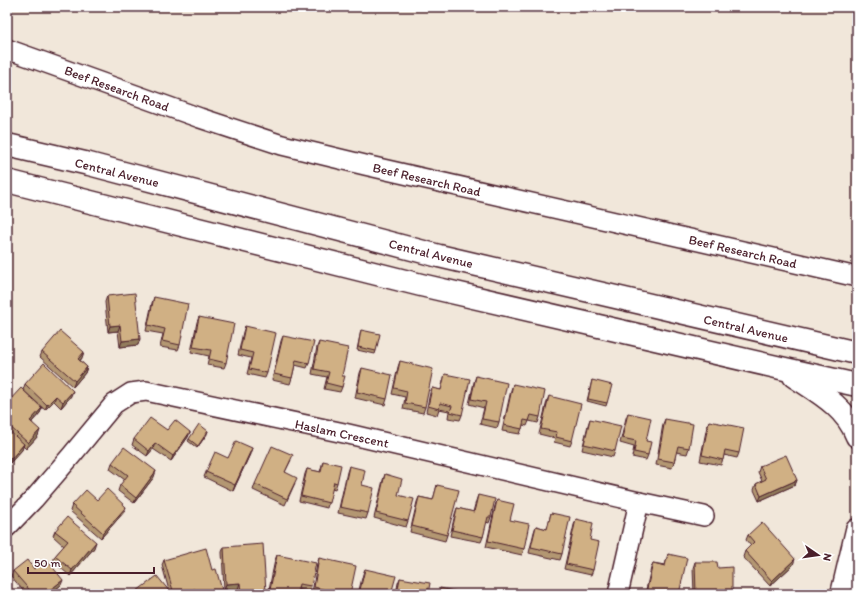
<svg xmlns="http://www.w3.org/2000/svg" width="864" height="601" font-family="Itim,sans-serif">
	<rect width="100%" height="100%" fill="#f1e7da"/>
	<filter id="ink" filterUnits="userSpaceOnUse"><feTurbulence type="fractalNoise" baseFrequency=".025" numOctaves="2"/><feDisplacementMap in="SourceGraphic" scale="8" xChannelSelector="R" yChannelSelector="G"/><feConvolveMatrix kernelMatrix="1 2 1 2 8 2 1 2 1" color-interpolation-filters="sRGB"/></filter>
	<g filter="url(#ink)">
		<g fill="none" stroke-linecap="round" stroke-linejoin="round">
			<g stroke="#4a1f2b" stroke-width="22">
				<g id="street">
					<polyline points="7,49 200,118 282,145 365,165 857,277"/>
					<polyline points="7,527 34,499 71,456 114,404 131,393 146,391 344,433 639,502 704,516"/>
					<polyline points="618,594 639,502"/>
				</g>
			</g>
			<g stroke="#4a1f2b" stroke-width="25">
				<g id="secondary">
					<polyline points="7,145 89,164 439,256 857,353"/>
					<polyline points="7,181 421,285 785,369 857,385"/>
					<path d="M 794,376 C 818,392 846,407 857,436"/>
					<polyline points="842,594 857,530"/>
				</g>
			</g>
			<use href="#street" stroke="#fff" stroke-width="19"/>
			<use href="#secondary" stroke="#fff" stroke-width="22"/>
		</g>
		<g fill="#b39772" stroke="#4a1f2b">
			<polygon points="107,296 138,345 120,347 118,331 108,332 105,302"/>
			<polygon points="154,297 180,345 178,350 160,347 163,334 146,331 152,303"/>
			<polygon points="199,317 226,363 224,368 207,365 209,356 191,352 197,322"/>
			<polygon points="245,326 267,373 265,378 247,374 251,358 238,355 243,332"/>
			<polygon points="361,330 376,351 375,354 357,350"/>
			<polygon points="283,336 309,363 307,368 295,365 292,378 290,384 272,380 281,341"/>
			<polygon points="319,342 342,376 342,387 340,392 324,389 327,377 312,374 317,347"/>
			<polygon points="42,352 82,358 80,361 87,367 85,373 73,387 40,357"/>
			<polygon points="400,361 425,407 423,413 403,409 405,397 392,394 398,367"/>
			<polygon points="362,368 387,399 385,405 355,398 360,373"/>
			<polygon points="445,374 462,415 460,420 448,418 449,411 439,409 437,415 426,412 430,393 432,388 441,390"/>
			<polygon points="476,376 499,422 497,428 480,424 484,408 469,404 474,382"/>
			<polygon points="592,380 607,403 606,406 587,401"/>
			<polygon points="25,384 71,396 61,408 54,401 45,410 23,390"/>
			<polygon points="513,384 540,417 538,423 529,421 527,426 523,425 520,434 502,431 511,390"/>
			<polygon points="549,396 572,441 570,446 554,442 555,438 539,434 547,401"/>
			<polygon points="7,403 42,408 40,413 32,422 38,436 26,449 23,446 22,450 9,464 7,462"/>
			<polygon points="628,413 646,441 648,455 646,460 632,457 634,447 620,443 626,418"/>
			<polygon points="590,419 615,451 613,457 582,450 588,425"/>
			<polygon points="665,419 689,448 687,454 676,452 674,462 672,468 656,465 663,424"/>
			<polygon points="709,421 739,453 737,458 724,455 721,465 700,461 707,426"/>
			<polygon points="167,430 190,432 188,437 171,461 153,449 147,456 132,445 134,439"/>
			<polygon points="207,434 197,448 188,441 189,439"/>
			<polygon points="250,454 233,491 204,477 206,472 228,458"/>
			<polygon points="291,460 285,472 295,483 285,505 253,490 255,484"/>
			<polygon points="323,461 337,483 335,489 332,488 327,508 299,501 305,474 307,469 320,472"/>
			<polygon points="112,463 154,477 134,503 118,491 120,485 125,480 110,469"/>
			<polygon points="349,466 362,485 368,513 366,519 338,513 347,472"/>
			<polygon points="760,466 797,480 795,485 759,501 754,490 756,484 762,481 758,472"/>
			<polygon points="385,474 398,495 408,521 406,527 374,518 383,480"/>
			<polygon points="437,485 447,535 445,541 410,532 417,502 419,497 433,500"/>
			<polygon points="478,495 491,517 489,523 486,522 483,537 481,542 450,536 455,514 457,508 473,512 476,501"/>
			<polygon points="97,500 124,512 101,538 70,511 72,505"/>
			<polygon points="497,500 510,520 524,549 522,555 486,547 495,506"/>
			<polygon points="551,513 562,554 560,560 529,553 534,532 536,526 547,529"/>
			<polygon points="576,519 590,540 593,570 591,575 564,569 574,525"/>
			<polygon points="55,531 94,548 70,576 53,561 55,556 64,546 53,536"/>
			<polygon points="748,535 793,565 770,586 743,557 745,551 751,546 746,540"/>
			<polygon points="224,547 265,594 239,594 238,589 224,590 222,552"/>
			<polygon points="668,554 679,594 645,594 651,568 653,563 665,565"/>
			<polygon points="277,555 311,586 309,592 298,589 297,594 268,594 275,560"/>
			<polygon points="319,558 350,594 317,594 312,593 317,564"/>
			<polygon points="164,560 212,570 222,590 221,594 170,594 162,565"/>
			<polygon points="695,562 718,568 732,594 694,594 693,568"/>
			<polygon points="34,569 61,585 50,594 26,594 11,576 13,571"/>
			<polygon points="365,569 391,594 358,594 363,574"/>
			<polygon points="400,578 428,594 396,594 398,583"/>
		</g>
		<g fill="#927b5c" stroke="#4a1f2b">
			<polygon points="120,325 118,331 108,332 110,326"/>
			<polygon points="140,339 138,345 120,347 122,341"/>
			<polygon points="84,352 82,358 76,365 78,359"/>
			<polygon points="87,367 85,373 73,387 75,381"/>
			<polygon points="73,391 71,396 61,408 63,402"/>
			<polygon points="56,396 54,401 45,410 47,405"/>
			<polygon points="42,408 40,413 28,426 30,421"/>
			<polygon points="40,430 38,436 26,449 28,443"/>
			<polygon points="208,431 207,434 197,448 198,446"/>
			<polygon points="190,432 188,437 171,461 173,456"/>
			<polygon points="155,443 153,449 147,456 149,451"/>
			<polygon points="24,444 22,450 9,464 11,459"/>
			<polygon points="252,448 250,454 233,491 235,485"/>
			<polygon points="156,471 154,477 134,503 136,498"/>
			<polygon points="797,480 795,485 759,501 761,496"/>
			<polygon points="126,507 124,512 101,538 103,533"/>
			<polygon points="96,542 94,548 70,576 72,570"/>
			<polygon points="795,559 793,565 770,586 772,581"/>
			<polygon points="63,580 61,585 50,594 45,594"/>
			<polygon points="240,583 238,589 224,590 226,584"/>
			<polygon points="195,589 193,594 177,594"/>
			<polygon points="222,590 221,594 208,594"/>
			<polygon points="266,592 265,594 241,594 241,593"/>
		</g>
		<g fill="#d0b084" stroke="#4a1f2b">
			<polygon points="135,293 140,339 122,341 120,325 110,326 107,296"/>
			<polygon points="154,297 188,304 180,345 162,341 165,329 148,325"/>
			<polygon points="199,317 234,324 226,363 209,359 211,350 193,347"/>
			<polygon points="245,326 276,333 267,373 249,369 253,353 240,350"/>
			<polygon points="361,330 380,334 376,351 358,347"/>
			<polygon points="60,331 84,352 78,359 87,367 75,381 42,352"/>
			<polygon points="283,336 314,342 309,363 296,360 292,378 274,374"/>
			<polygon points="319,342 348,348 342,376 345,376 342,387 326,383 329,372 314,369"/>
			<polygon points="400,361 433,369 425,407 405,403 407,391 394,388"/>
			<polygon points="44,363 73,391 63,402 56,396 47,405 25,384"/>
			<polygon points="362,368 392,375 387,399 357,392"/>
			<polygon points="445,374 470,379 462,415 450,412 452,406 440,403 439,409 428,406 432,388 441,390"/>
			<polygon points="476,376 507,383 499,422 482,419 486,402 471,399"/>
			<polygon points="592,380 612,385 607,403 588,399"/>
			<polygon points="513,384 545,391 540,417 531,415 529,421 524,420 522,429 504,425"/>
			<polygon points="21,388 42,408 30,421 40,430 28,443 7,424 7,403"/>
			<polygon points="549,396 581,404 572,441 556,437 557,432 541,429"/>
			<polygon points="628,413 651,418 646,441 651,442 648,455 634,452 636,441 622,438"/>
			<polygon points="150,418 167,430 175,420 190,432 173,456 155,443 149,451 134,439"/>
			<polygon points="590,419 621,426 615,451 584,444"/>
			<polygon points="665,419 693,424 689,448 678,446 674,462 658,459"/>
			<polygon points="709,421 744,428 739,453 725,450 723,460 702,455"/>
			<polygon points="199,424 208,431 198,446 189,439"/>
			<polygon points="7,429 24,444 11,459 7,455"/>
			<polygon points="236,441 252,448 235,485 206,472 215,452 228,458"/>
			<polygon points="272,446 293,455 285,472 297,478 287,499 255,484"/>
			<polygon points="124,447 156,471 136,498 120,485 128,475 112,463"/>
			<polygon points="786,455 797,480 761,496 756,484 766,479 760,466"/>
			<polygon points="323,461 341,465 337,483 334,482 329,503 301,496 307,469 321,472"/>
			<polygon points="349,466 365,470 362,485 374,488 368,513 340,507"/>
			<polygon points="385,474 402,479 398,495 414,499 408,521 376,513"/>
			<polygon points="437,485 459,490 447,535 412,526 419,497 433,500"/>
			<polygon points="107,489 126,507 103,533 72,505 86,490 97,500"/>
			<polygon points="478,495 495,499 491,517 488,517 483,537 452,530 457,508 474,512"/>
			<polygon points="497,500 514,504 510,520 529,524 524,549 488,541"/>
			<polygon points="551,513 570,517 562,554 531,547 536,526 547,529"/>
			<polygon points="67,517 96,542 72,570 55,556 68,541 55,531"/>
			<polygon points="576,519 593,523 590,540 599,542 593,570 566,564"/>
			<polygon points="762,522 795,559 772,581 745,551 754,542 748,535"/>
			<polygon points="263,544 266,592 241,593 240,583 226,584 224,547"/>
			<polygon points="206,548 212,570 216,569 222,590 208,594 196,594 195,589 177,594 174,594 164,560"/>
			<polygon points="668,554 687,558 679,594 649,594 646,593 653,563 665,566"/>
			<polygon points="277,555 316,563 311,586 299,584 297,594 287,594 270,590"/>
			<polygon points="319,558 356,566 350,594 325,594 326,590 314,587"/>
			<polygon points="46,559 63,580 45,594 33,594 13,571 27,560 34,569"/>
			<polygon points="695,562 717,562 718,568 732,567 732,594 696,594"/>
			<polygon points="365,569 396,576 391,594 359,594"/>
			<polygon points="157,576 170,592 168,594 133,594"/>
			<polygon points="400,578 430,583 428,594 397,594"/>
			<polygon points="440,588 468,594 439,594"/>
		</g>
	</g>
	<g text-anchor="middle" stroke-width="3" stroke-linejoin="round" paint-order="stroke">
		<g font-size="13" fill="#4a1f2b" stroke="#fff">
			<text transform="translate(117 88) rotate(20)" y="5">Beef Research Road</text>
			<text transform="translate(117 172) rotate(14)" y="5">Central Avenue</text>
			<text transform="translate(427 179) rotate(13)" y="5">Beef Research Road</text>
			<text transform="translate(743 251) rotate(13)" y="5">Beef Research Road</text>
			<text transform="translate(431 253) rotate(14)" y="5">Central Avenue</text>
			<text transform="translate(746 328) rotate(13)" y="5">Central Avenue</text>
			<text transform="translate(342 433) rotate(12)" y="5">Haslam Crescent</text>
		</g>
	</g>
	<rect width="864" height="601" fill="none" stroke="#fff" stroke-width="24"/>
	<rect x="12" y="12" width="840" height="577" fill="none" stroke="#4a1f2b" stroke-width="1.5" filter="url(#ink)"/>
	<g transform="translate(818 555) rotate(103)" stroke="#ffffff" stroke-width="3" paint-order="stroke">
	<path d="M0-3L7 15L0 10L-7 15Z" fill="#4a1f2b"/>
	<text y="-6" font-size="11" font-weight="bold" text-anchor="middle" fill="#4a1f2b">N</text>
	</g>
	<path d="M28 567v6h126v-6" fill="none" stroke="#4a1f2b" stroke-width="2"/>
	<text x="34" y="567" font-size="12" fill="#4a1f2b" stroke="#ffffff" stroke-width="3" paint-order="stroke">50 m</text>
</svg>
